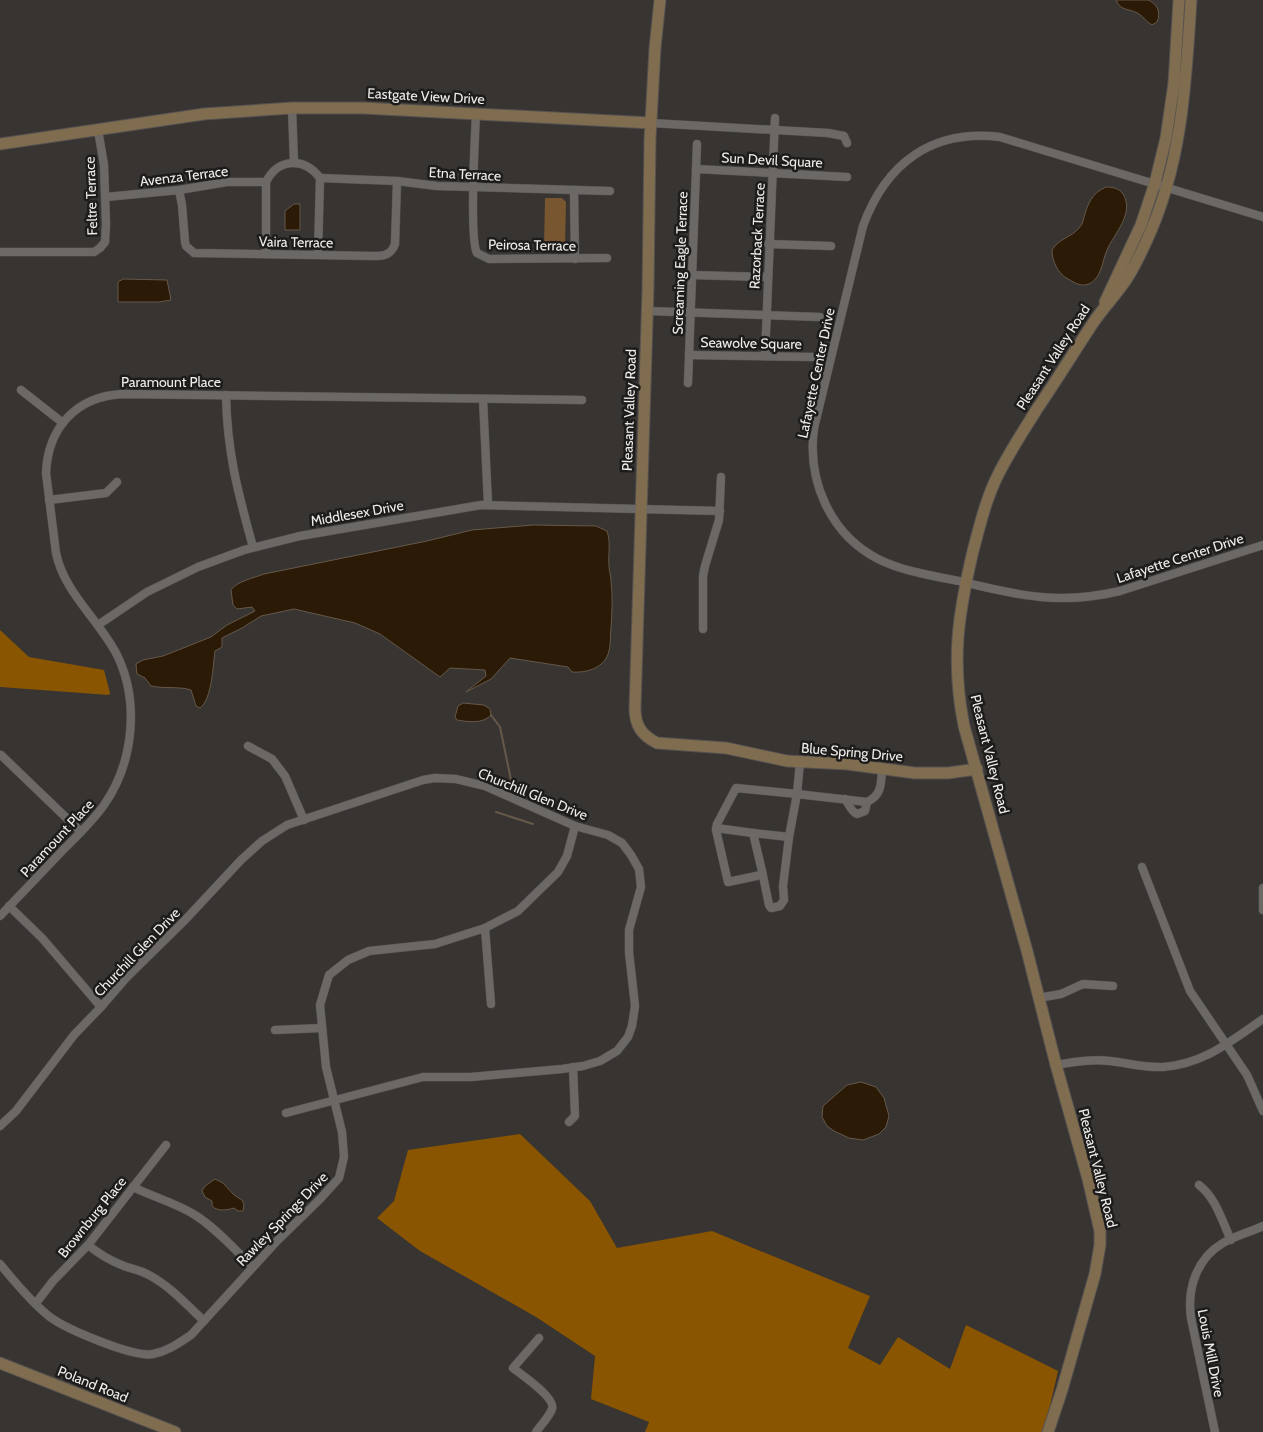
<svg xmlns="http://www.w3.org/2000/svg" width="1263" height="1432" font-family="Cabin,sans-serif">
	<rect width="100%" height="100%" fill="#373432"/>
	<polygon fill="#785730" points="545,198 562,198 566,202 565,248 544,248"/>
	<g fill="#895500">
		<polygon points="0,630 29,657 104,670 110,693 109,695 0,687"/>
		<polygon points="520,1134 590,1201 617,1248 712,1231 870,1296 848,1348 880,1365 898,1337 950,1369 966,1325 1058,1371 1044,1432 645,1432 649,1422 591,1399 595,1356 536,1317 420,1251 377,1218 394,1201 408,1150"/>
	</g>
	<g fill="#2b1a05" stroke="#66594a">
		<path d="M 1116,0 L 1148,0 C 1158,4 1161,13 1157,22 L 1152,25 C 1146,22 1144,17 1139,14 C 1130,8 1121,12 1116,0 Z"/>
		<path d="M 1106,187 C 1112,187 1119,188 1123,194 C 1135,213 1114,234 1107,250 C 1102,261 1102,278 1089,284 C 1081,287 1075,283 1068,279 C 1058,274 1052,261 1052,250 C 1059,238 1071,238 1079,228 C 1082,225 1083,221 1084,217 C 1088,203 1092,193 1106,187 Z"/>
		<polygon points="294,204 300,204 300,230 285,230 285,211"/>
		<polygon points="123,279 167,280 171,300 159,302 118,302 118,282"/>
		<path d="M 533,525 L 596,526 L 607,531 C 611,542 608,554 609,566 C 609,571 611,576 611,581 C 613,597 612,612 611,628 C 610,636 611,644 609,651 C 605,668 587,673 572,672 L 568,667 L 510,658 L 491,679 L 466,692 L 486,676 L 485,670 L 450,668 L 440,677 L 380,634 L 355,623 L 294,609 L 261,616 L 242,628 L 222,638 L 222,647 L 215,651 C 213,666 212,699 200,708 L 196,706 L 191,690 C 178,686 165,689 151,686 L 145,678 L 137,674 L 136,664 L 143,660 L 163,656 L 211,637 L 227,625 L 255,611 L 252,607 L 237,609 L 233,605 L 231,590 C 237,581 254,578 264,574 L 427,541 L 472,530 Z"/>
		<path d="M 463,703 L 484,705 L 490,709 L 491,715 C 483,724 469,722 457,720 L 455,717 L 458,706 Z"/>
		<polygon points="861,1082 876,1087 884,1098 889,1116 886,1127 879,1134 863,1140 849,1138 834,1131 827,1126 822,1117 823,1106 847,1085"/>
		<path d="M 215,1179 L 223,1183 L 234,1195 L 242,1200 L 244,1204 L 243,1211 L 238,1211 L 234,1208 C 227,1210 218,1212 212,1206 L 212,1201 L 205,1197 L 202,1191 L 205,1186 Z"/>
	</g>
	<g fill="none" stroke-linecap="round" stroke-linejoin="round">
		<g stroke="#66594a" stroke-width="2">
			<polyline points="491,715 500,727 511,780"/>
			<polyline points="496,812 533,824"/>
		</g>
		<g stroke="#545251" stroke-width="9">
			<g id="street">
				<polyline points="292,108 294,163"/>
				<path d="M 476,114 C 475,137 469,239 477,253 L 489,259 L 607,258"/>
				<polyline points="651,123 828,133 844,136 847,143"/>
				<polyline points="696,169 847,177"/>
				<polyline points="320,178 397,181 437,186 610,191"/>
				<path d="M 179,190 L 182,205 L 185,242 L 186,246 L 194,253 L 374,256 C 384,256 391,255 395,244 L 397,181"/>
				<polyline points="574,190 575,259"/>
				<polyline points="106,197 179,190 227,182 266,182"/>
				<path d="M 1263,217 L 1000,137 C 932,129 886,163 863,226 L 814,428 C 807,481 830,534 878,559 C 904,572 935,576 963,582 C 1020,596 1061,605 1120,591 L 1263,545"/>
				<polyline points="768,244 831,246"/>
				<polyline points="0,252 94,252 100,248 105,242 106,224 104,165 98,130"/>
				<path d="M 266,254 L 266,182 C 278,158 304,157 320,178 L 318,254"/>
				<polyline points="692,275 767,277"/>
				<polyline points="648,311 820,317"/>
				<polyline points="689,355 813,357"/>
				<polyline points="765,356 775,118"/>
				<polyline points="688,383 697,144"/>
				<polyline points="21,390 63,423"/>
				<path d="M 226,395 C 227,452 238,493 253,547"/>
				<polyline points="483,399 488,504"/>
				<polyline points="49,500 106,493 117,482"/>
				<polyline points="98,625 147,592 198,567 244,550 300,536 481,505 720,511"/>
				<polyline points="703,629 703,576 705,566 719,520 721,477"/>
				<polyline points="248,746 272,759 285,776 304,820"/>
				<polyline points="1,755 81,832"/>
				<path d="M 845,799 C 849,804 851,812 857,814 L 865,811 L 867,802"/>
				<polyline points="716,828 753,833 762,871 761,875 728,882 716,830 717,824 736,788 797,794 800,762"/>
				<path d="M 753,833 L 789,837 L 797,794 L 867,802 C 882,795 881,784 882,769"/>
				<polyline points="1142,867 1190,991 1247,1075 1263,1111"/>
				<polyline points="762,871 769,905 771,908 780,906 784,900 783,886 789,837"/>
				<polyline points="1263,888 1263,910"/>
				<polyline points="9,906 42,938 101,1007"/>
				<path d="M 0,916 C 21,894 42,872 63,850 C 77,836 92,822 104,805 C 134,762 140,700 116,653 C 98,619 64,592 56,553 L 46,473 C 48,427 77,396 123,394 L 582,400"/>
				<polyline points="485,928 491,1004"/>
				<polyline points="1038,998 1061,994 1083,984 1113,986"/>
				<polyline points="275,1030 322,1028"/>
				<path d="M 1056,1065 C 1074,1062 1091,1059 1110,1061 C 1128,1063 1145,1068 1163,1067 C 1204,1064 1231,1041 1263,1019"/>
				<polyline points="569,1122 575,1116 573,1067"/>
				<polyline points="0,1126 16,1111 74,1035 101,1007 126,978 185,920 241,860 262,841 287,825 423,780 435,778 456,779 485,786 575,826 608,835 622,843 631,855 639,869 641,887 629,930 629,952 635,1006 632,1026 628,1037 617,1051 600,1061 583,1066 562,1069 471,1077 423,1077 286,1113"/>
				<path d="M 1199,1185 C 1216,1198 1222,1221 1231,1240"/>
				<path d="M 133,1187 C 153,1197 176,1203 195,1215 C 217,1229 234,1249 253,1267"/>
				<path d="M 88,1245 C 99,1254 111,1261 124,1266 C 132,1269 140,1270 147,1274 C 169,1285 186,1304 204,1321"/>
				<path d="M 0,1264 C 13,1280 33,1304 50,1317 C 66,1329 134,1358 153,1354 C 168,1351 179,1343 191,1335 L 276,1242 L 320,1199 L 339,1178 L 344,1157 L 342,1132 L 326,1067 L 320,1005 L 329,975 L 348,960 L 369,951 L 435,944 L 485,928 L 518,911 L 558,872 L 567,856 L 575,826"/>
				<polyline points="36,1303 53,1281 88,1245 166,1145"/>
				<path d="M 536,1432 C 541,1425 549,1417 552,1409 C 556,1398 522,1375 513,1368 L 539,1338"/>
				<path d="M 1215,1432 L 1191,1318 C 1187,1289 1196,1259 1223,1243 C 1235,1236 1250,1232 1263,1226"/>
			</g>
		</g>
		<g stroke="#545251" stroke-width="13">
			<g id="secondary">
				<path d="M 660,0 L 655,48 L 650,139 L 648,289 L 635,708 C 635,725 641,735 657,743 L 726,748 L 787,761 L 847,764 L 915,773 L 948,773 L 977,769"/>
				<polyline points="0,144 204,114 292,108 363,108 651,123"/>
				<polyline points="1105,302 1141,225 1155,183 1166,138 1174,83 1179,0"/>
				<polyline points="0,1363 175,1432"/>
				<path d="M 1048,1432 L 1062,1390 L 1095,1274 L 1100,1245 L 1100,1231 L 1088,1179 L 1056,1065 L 1027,951 L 964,726 C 951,661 958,615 973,551 C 980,525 986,498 999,473 C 1010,451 1024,430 1037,409 C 1056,381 1074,352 1093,323 C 1103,308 1116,295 1126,280 C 1134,268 1140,255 1146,242 C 1182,165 1186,83 1191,0"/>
			</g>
		</g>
		<use href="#street" stroke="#6b6865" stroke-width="8"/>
		<use href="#secondary" stroke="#806c4e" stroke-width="11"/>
	</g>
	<g text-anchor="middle" stroke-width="5" stroke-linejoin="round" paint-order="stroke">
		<g font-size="14" fill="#efedec" stroke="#1d1c1b">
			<text transform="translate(426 96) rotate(3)" y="5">Eastgate View Drive</text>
			<text transform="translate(772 160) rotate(3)" y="5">Sun Devil Square</text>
			<text transform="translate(465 174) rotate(3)" y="5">Etna Terrace</text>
			<text transform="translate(184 176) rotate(-7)" y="5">Avenza Terrace</text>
			<text transform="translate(91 196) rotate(-92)" y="5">Feltre Terrace</text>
			<text transform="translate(757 236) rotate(-87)" y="5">Razorback Terrace</text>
			<text transform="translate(296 242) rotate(1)" y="5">Vaira Terrace</text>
			<text transform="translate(532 245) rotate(1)" y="5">Peirosa Terrace</text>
			<text transform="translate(680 263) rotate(-88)" y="5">Screaming Eagle Terrace</text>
			<text transform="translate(751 343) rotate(1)" y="5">Seawolve Square</text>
			<text transform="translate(1053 357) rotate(-57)" y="5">Pleasant Valley Road</text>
			<text transform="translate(816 373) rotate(-78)" y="5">Lafayette Center Drive</text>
			<text x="171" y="387">Paramount Place</text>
			<text transform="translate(629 410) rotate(-88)" y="5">Pleasant Valley Road</text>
			<text transform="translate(357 513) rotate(-10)" y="5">Middlesex Drive</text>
			<text transform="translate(1180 558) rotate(-18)" y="5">Lafayette Center Drive</text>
			<text transform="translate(852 752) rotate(5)" y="5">Blue Spring Drive</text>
			<text transform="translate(990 754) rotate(76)" y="5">Pleasant Valley Road</text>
			<text transform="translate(533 794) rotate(22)" y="5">Churchill Glen Drive</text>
			<text transform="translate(57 838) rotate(-47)" y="5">Paramount Place</text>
			<text transform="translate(137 952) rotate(-46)" y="5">Churchill Glen Drive</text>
			<text transform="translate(1098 1168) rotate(76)" y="5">Pleasant Valley Road</text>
			<text transform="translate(92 1217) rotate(-51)" y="5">Brownburg Place</text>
			<text transform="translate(282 1219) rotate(-46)" y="5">Rawley Springs Drive</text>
			<text transform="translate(1211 1353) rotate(79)" y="5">Louis Mill Drive</text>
			<text transform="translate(93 1384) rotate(22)" y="5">Poland Road</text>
		</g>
	</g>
</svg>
